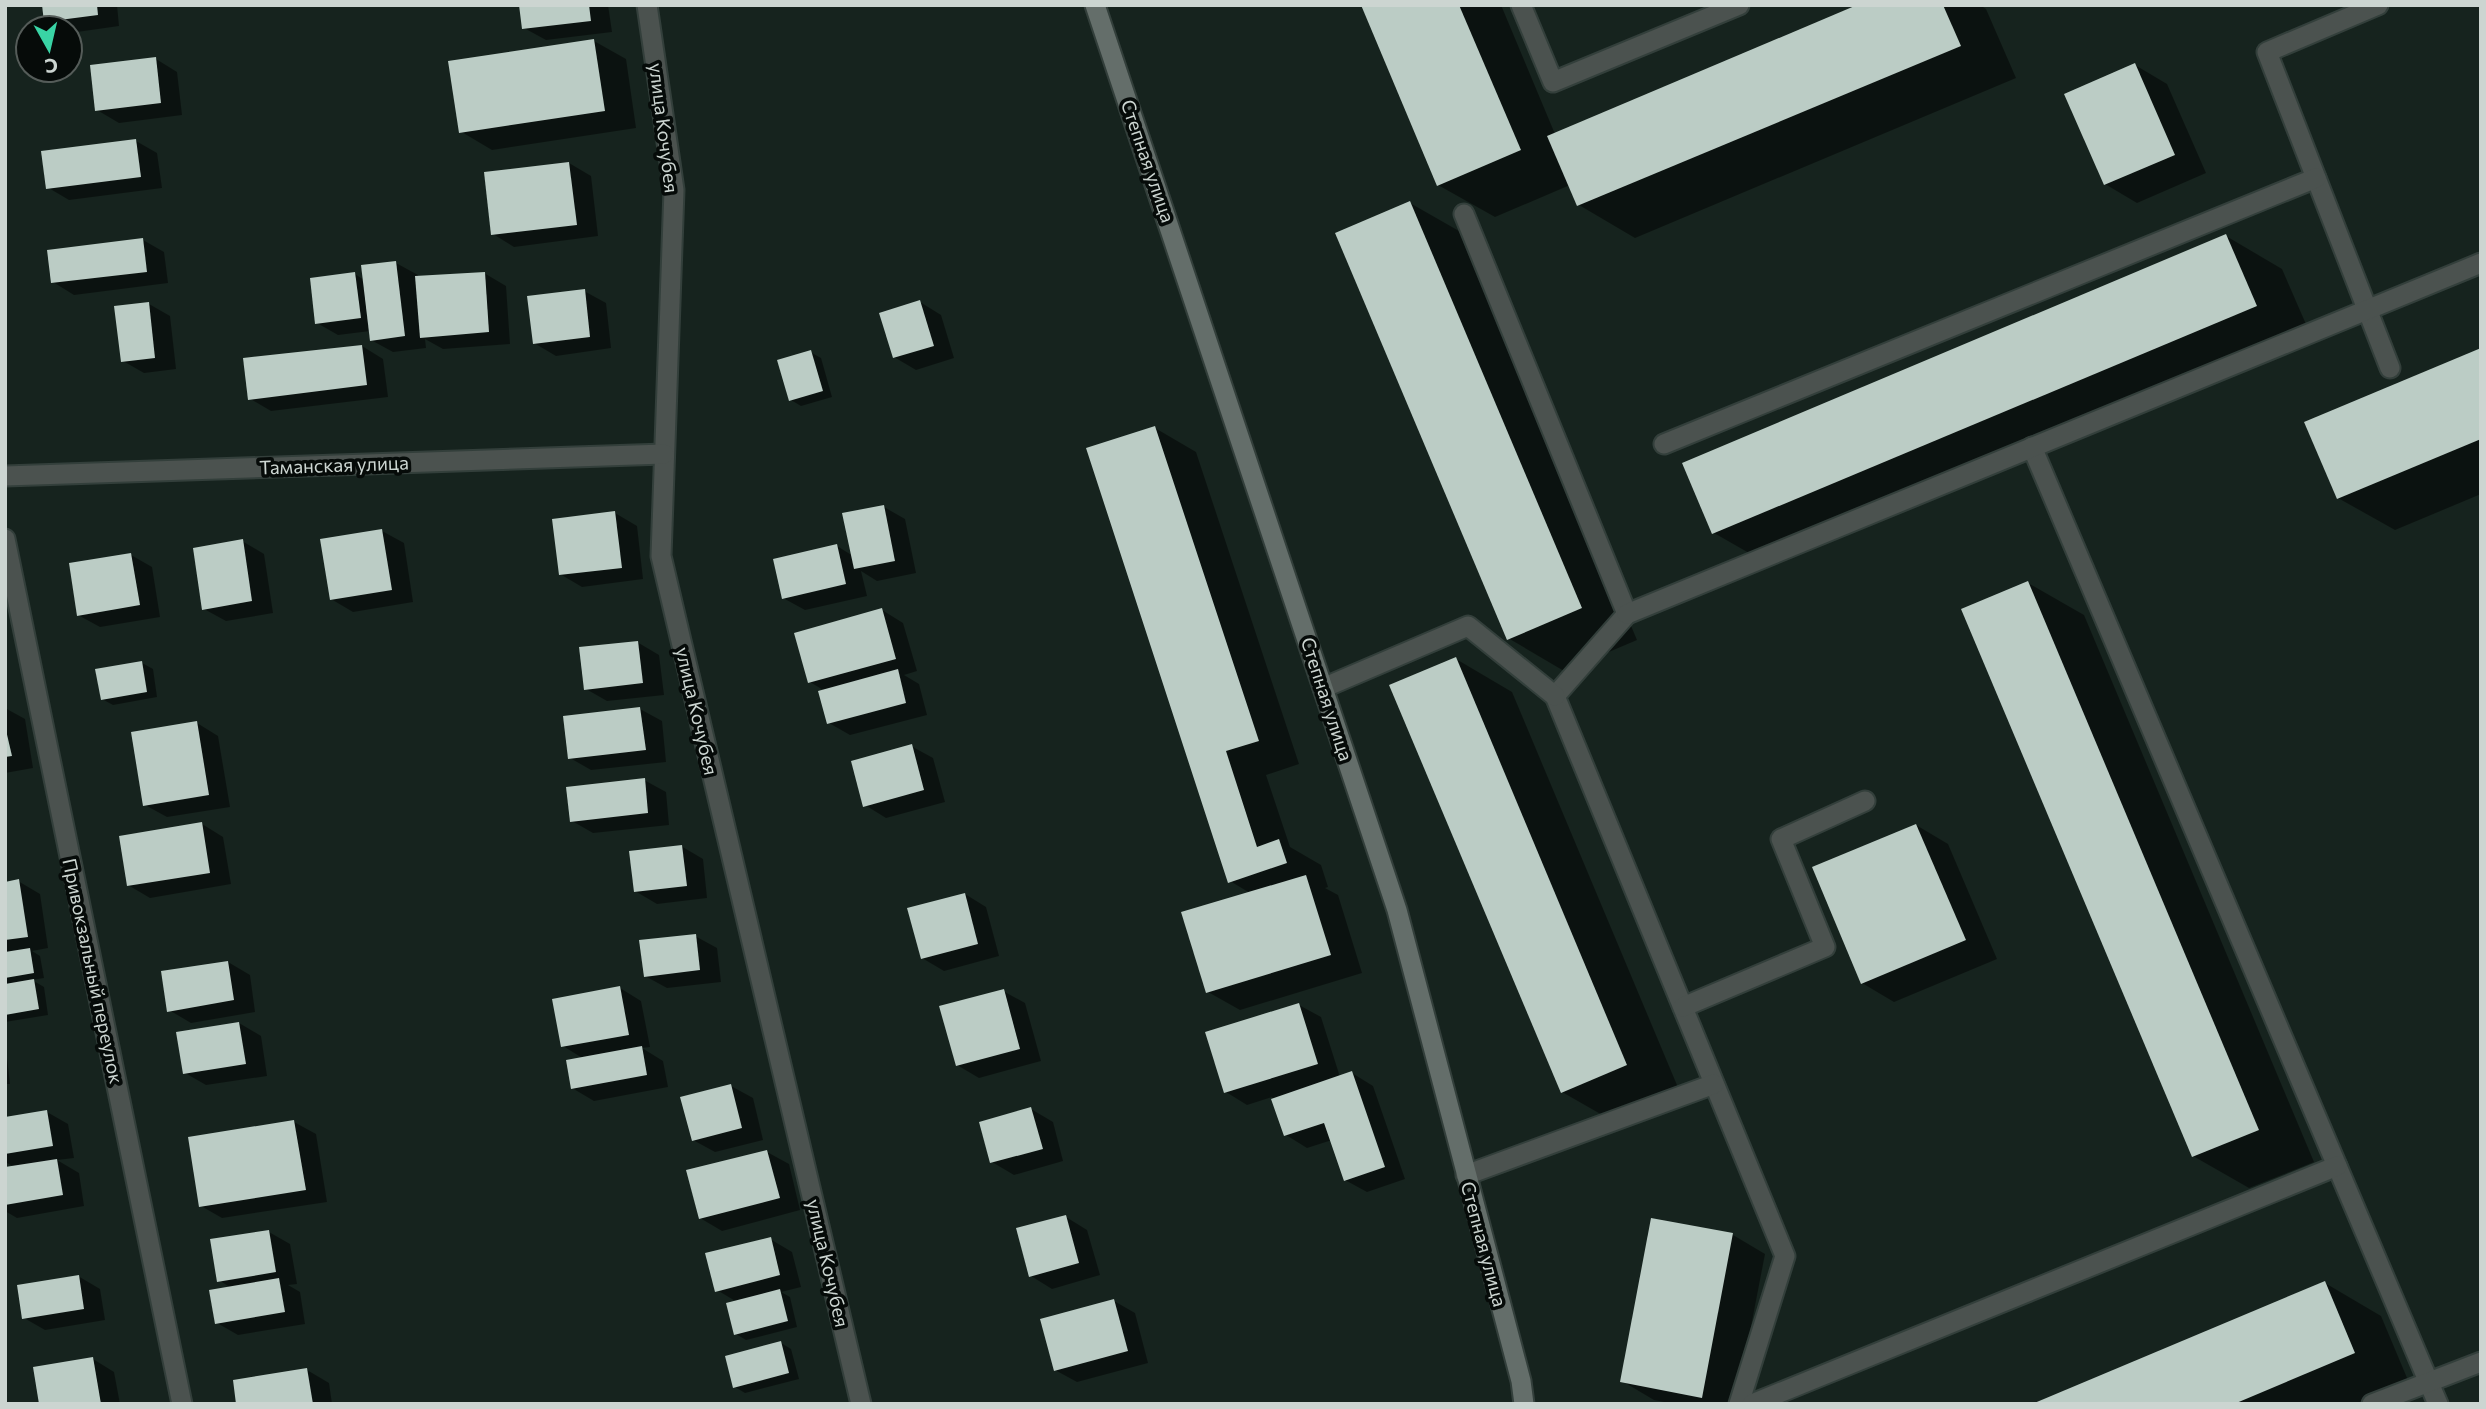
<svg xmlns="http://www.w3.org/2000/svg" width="2486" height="1409" font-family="Commissioner,sans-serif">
	<rect width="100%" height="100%" fill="#16231e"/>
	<g fill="#0007">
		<polygon points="43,5 117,5 119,26 70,33 70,28 58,28 45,21"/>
		<polygon points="521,5 608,5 612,32 546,40 524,28"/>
		<polygon points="1363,5 1501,5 1555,134 1862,5 1980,5 1986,9 2016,78 1635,238 1579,205 1570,185 1495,217 1438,185"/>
		<polygon points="594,41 626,59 636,128 492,150 460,131"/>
		<polygon points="156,59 177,72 182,115 119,123 97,110"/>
		<polygon points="2135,65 2167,84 2206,173 2137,203 2105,184"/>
		<polygon points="136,141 157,153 162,188 69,200 47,187"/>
		<polygon points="569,163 591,176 598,236 514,247 493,234"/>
		<polygon points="1410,203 1466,235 1637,640 1564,671 1508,638"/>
		<polygon points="2226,236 2282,269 2312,338 1770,565 1714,533"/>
		<polygon points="143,240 164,252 168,283 74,295 53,282"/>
		<polygon points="396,263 418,275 418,278 484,273 506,286 510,344 443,349 425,339 426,348 393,352 371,340 370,331 338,335 317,323 355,274 364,280"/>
		<polygon points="584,291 606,303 611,348 556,356 534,343"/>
		<polygon points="920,302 941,315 954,358 916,370 894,357"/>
		<polygon points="149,304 170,316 176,369 144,373 123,361"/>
		<polygon points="362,346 383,359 388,397 271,411 249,398"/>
		<polygon points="2481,350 2481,494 2395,530 2338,498"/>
		<polygon points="810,352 821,358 832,397 801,406 791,400"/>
		<polygon points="1155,428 1196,452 1299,764 1266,775 1290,847 1321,865 1328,887 1325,888 1338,895 1362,973 1240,1010 1208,992 1250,893 1230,881"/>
		<polygon points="884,507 905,519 916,573 877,581 861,571 867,596 805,610 783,598 837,546 853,556"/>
		<polygon points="615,513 637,526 643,579 582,587 560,574"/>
		<polygon points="382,531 404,543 413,602 353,612 331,599"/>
		<polygon points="242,541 264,554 273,613 226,621 204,609"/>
		<polygon points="131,555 152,567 160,617 100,627 78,615"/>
		<polygon points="2028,583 2084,615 2314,1162 2249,1188 2193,1156"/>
		<polygon points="882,610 903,623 917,671 904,675 919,684 927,715 850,735 829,723 825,691 810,682"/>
		<polygon points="637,642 659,655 664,695 607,701 586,689"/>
		<polygon points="1456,659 1512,692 1682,1097 1618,1124 1562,1092"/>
		<polygon points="142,663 153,669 157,697 113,705 102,699"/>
		<polygon points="5,708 25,719 33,768 5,773"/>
		<polygon points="640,709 662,721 666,762 591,770 570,758"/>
		<polygon points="197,723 218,736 230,807 167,817 145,805"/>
		<polygon points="911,746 933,758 945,802 886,818 865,805"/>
		<polygon points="644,780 666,792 669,825 593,833 572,821"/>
		<polygon points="202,824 223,837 231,884 150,898 128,885"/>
		<polygon points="1916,825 1948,844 1997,959 1894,1002 1862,983"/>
		<polygon points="681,846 703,859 707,898 657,904 635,891"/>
		<polygon points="18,881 40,894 48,948 32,951 40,956 44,978 32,980 44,987 48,1015 5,1022 5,883"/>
		<polygon points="965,894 986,907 999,956 944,971 922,958"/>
		<polygon points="695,936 717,948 721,982 667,988 645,976"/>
		<polygon points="228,962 250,975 255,1012 191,1023 169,1010"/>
		<polygon points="620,988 641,1001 650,1047 642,1048 663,1061 668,1087 594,1101 572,1088 584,1059 563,1046"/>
		<polygon points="1003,991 1025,1003 1041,1061 979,1078 957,1065"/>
		<polygon points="1299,1005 1321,1017 1340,1077 1352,1073 1373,1086 1405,1179 1367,1192 1345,1180 1332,1140 1307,1148 1286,1135 1272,1097 1247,1105 1226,1092"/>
		<polygon points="239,1023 261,1036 267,1076 206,1085 185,1073"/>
		<polygon points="5,1041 10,1084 5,1084"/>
		<polygon points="731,1086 753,1098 763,1140 715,1152 693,1140"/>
		<polygon points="1031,1109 1053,1122 1063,1161 1014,1175 992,1162"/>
		<polygon points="47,1112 68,1124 74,1158 57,1160 79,1173 84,1206 17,1218 5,1211 5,1169 15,1167 5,1162 5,1119"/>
		<polygon points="294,1122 316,1134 327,1202 222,1218 201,1206"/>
		<polygon points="767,1152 789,1164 800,1210 722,1231 700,1218"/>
		<polygon points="1066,1217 1087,1230 1100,1275 1052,1289 1031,1276"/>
		<polygon points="1653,1220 1733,1235 1765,1254 1736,1404 1674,1404 1654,1400 1622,1381"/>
		<polygon points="269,1232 290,1244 297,1284 288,1285 300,1292 305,1324 238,1335 217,1323 231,1288 219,1280"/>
		<polygon points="770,1239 792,1252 801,1287 781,1292 790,1297 797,1327 746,1340 736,1334 737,1302 717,1290"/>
		<polygon points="78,1276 100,1289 105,1320 45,1330 24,1318"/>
		<polygon points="2325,1283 2381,1316 2410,1385 2365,1404 2037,1404"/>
		<polygon points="1114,1301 1135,1313 1148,1363 1077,1382 1055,1370"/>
		<polygon points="781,1343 791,1349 799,1379 745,1393 735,1387"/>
		<polygon points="93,1359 114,1372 120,1404 41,1404"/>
		<polygon points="307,1370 329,1383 332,1404 238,1404"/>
	</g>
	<g fill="#bbccc5">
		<polygon points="42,5 97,5 98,15 44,22"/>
		<polygon points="519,5 589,5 591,21 522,29"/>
		<polygon points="1361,5 1459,5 1521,150 1437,186"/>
		<polygon points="1857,5 1943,5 1961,46 1577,206 1547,136"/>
		<polygon points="594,39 605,111 459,133 448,61"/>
		<polygon points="156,57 161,103 95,111 90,65"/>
		<polygon points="2135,63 2175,155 2104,185 2064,94"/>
		<polygon points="136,139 141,177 46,189 41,151"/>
		<polygon points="569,162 577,225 491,235 484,172"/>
		<polygon points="1410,201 1582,608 1507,640 1335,233"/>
		<polygon points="2226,234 2257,306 1712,534 1682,463"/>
		<polygon points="143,238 147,272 51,283 47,250"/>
		<polygon points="396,261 405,336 370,341 361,265"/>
		<polygon points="355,272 361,318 315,324 310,278"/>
		<polygon points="485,272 489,332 420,338 415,276"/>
		<polygon points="585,289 590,337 533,344 527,296"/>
		<polygon points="920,300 934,346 893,358 879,313"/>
		<polygon points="149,302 155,358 121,362 114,306"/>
		<polygon points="362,345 367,385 248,400 243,358"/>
		<polygon points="2481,348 2481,439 2337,499 2304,422"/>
		<polygon points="811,350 823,391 789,401 777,360"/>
		<polygon points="1155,426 1259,741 1226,751 1257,847 1279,839 1287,863 1228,883 1086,448"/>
		<polygon points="884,505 895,561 854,569 842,513"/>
		<polygon points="615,511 622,568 559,575 552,519"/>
		<polygon points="382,529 392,590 330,600 320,539"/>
		<polygon points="243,539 252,601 202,610 193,548"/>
		<polygon points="837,544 846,584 782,599 773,559"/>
		<polygon points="131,553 140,605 77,616 69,563"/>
		<polygon points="2028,581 2259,1130 2192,1157 1961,609"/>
		<polygon points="882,608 896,659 808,683 794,633"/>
		<polygon points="638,641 643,683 584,690 579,647"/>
		<polygon points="1456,657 1627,1065 1561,1093 1389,685"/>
		<polygon points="142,661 147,692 101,700 95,669"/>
		<polygon points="898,669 906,703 827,724 818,691"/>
		<polygon points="640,707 646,750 568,759 563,716"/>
		<polygon points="197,721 209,795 143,806 131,732"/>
		<polygon points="5,726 12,756 5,757"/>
		<polygon points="912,744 924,790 863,807 851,761"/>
		<polygon points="645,778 648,813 570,822 566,787"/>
		<polygon points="202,822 210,873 127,886 119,836"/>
		<polygon points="1916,824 1966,940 1861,984 1812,867"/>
		<polygon points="682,845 687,886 634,892 629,851"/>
		<polygon points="1306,875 1331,955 1206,993 1181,912"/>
		<polygon points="19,879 28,937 5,940 5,882"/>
		<polygon points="965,893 978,944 921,959 907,908"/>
		<polygon points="696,934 700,970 644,977 639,940"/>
		<polygon points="30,948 34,973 5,978 5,952"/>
		<polygon points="228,961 234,1000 167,1012 161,971"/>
		<polygon points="34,979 39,1009 5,1015 5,984"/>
		<polygon points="620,986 629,1035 561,1047 552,999"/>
		<polygon points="1004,989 1020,1049 956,1066 939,1006"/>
		<polygon points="1299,1003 1318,1064 1224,1093 1205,1032"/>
		<polygon points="239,1022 246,1064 183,1074 176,1032"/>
		<polygon points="642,1046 647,1075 571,1089 566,1060"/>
		<polygon points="1352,1071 1385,1167 1344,1181 1324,1123 1284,1136 1271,1099"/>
		<polygon points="731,1084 742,1128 692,1141 680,1097"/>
		<polygon points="1031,1107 1043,1149 990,1163 979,1122"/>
		<polygon points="47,1110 53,1146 5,1154 5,1117"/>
		<polygon points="294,1120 306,1190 199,1207 188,1137"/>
		<polygon points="767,1150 780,1198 699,1219 686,1170"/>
		<polygon points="57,1159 63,1195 5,1205 5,1167"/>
		<polygon points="1066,1215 1079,1263 1029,1277 1016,1228"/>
		<polygon points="1651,1218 1733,1233 1702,1398 1620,1382"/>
		<polygon points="269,1230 276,1272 217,1282 210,1239"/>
		<polygon points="771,1237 780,1275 715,1292 705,1253"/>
		<polygon points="79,1275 84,1309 22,1319 17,1285"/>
		<polygon points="279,1278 285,1312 215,1324 209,1290"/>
		<polygon points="2325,1281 2355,1353 2234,1404 2032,1404"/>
		<polygon points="780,1289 788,1321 734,1335 726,1303"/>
		<polygon points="1114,1299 1128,1351 1054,1371 1040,1319"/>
		<polygon points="781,1341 789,1373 733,1388 725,1356"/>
		<polygon points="93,1357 101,1404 39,1404 33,1367"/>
		<polygon points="307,1368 313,1404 236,1404 233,1380"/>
	</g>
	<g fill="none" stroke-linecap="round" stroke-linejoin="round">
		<g stroke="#333f3b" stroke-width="23">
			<g id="service">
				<polyline points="1521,5 1553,82 1739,5"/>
				<polyline points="2378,5 2267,52 2390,368"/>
				<polyline points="1464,214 1627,614 1555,696 1785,1256 1739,1404"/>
				<polyline points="1664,444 2316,178"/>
				<polyline points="2032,447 2438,1404"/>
				<polyline points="1627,614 2481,263"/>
				<polyline points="1323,688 1468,626 1555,696"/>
				<polyline points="1683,1007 1825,947 1781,839 1865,801"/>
				<polyline points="1466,1175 1714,1084"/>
				<polyline points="1752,1404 2337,1166"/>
				<polyline points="2372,1404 2481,1362"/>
			</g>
		</g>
		<g stroke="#333f3b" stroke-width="23">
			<g id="minor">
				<polyline points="647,5 674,190 661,556 861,1404"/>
				<polyline points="5,476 664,454"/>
				<polyline points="5,539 182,1404"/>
			</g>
		</g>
		<g stroke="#333f3b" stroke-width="23">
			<polyline id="secondary" points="1095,5 1397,910 1521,1381 1524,1404"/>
		</g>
		<use href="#service" stroke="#4b524f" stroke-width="19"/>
		<use href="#minor" stroke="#4b524f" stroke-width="19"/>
		<use href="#secondary" stroke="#646e6a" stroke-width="19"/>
	</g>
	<g text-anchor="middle" stroke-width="7" stroke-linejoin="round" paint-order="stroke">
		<g font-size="19" fill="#ccd5d1" stroke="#060b09">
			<text transform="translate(664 128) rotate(83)" y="7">улица Кочубея</text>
			<text transform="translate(1148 161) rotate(71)" y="7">Степная улица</text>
			<text transform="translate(334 465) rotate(-2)" y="7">Таманская улица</text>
			<text transform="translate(1327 699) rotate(72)" y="7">Степная улица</text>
			<text transform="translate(697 711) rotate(77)" y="7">улица Кочубея</text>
			<text transform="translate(93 971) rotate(78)" y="7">Привокзальный переулок</text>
			<text transform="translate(1484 1244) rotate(75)" y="7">Степная улица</text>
			<text transform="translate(828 1263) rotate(77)" y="7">улица Кочубея</text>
		</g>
	</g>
	<rect width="2486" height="1409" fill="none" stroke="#ccd5d1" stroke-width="14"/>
	<g transform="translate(49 49) rotate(172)"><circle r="33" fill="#060b09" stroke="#555c59" stroke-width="2"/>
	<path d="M0-5L12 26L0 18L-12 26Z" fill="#39d4a5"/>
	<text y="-10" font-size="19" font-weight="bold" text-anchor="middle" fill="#ccd5d1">С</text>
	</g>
</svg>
